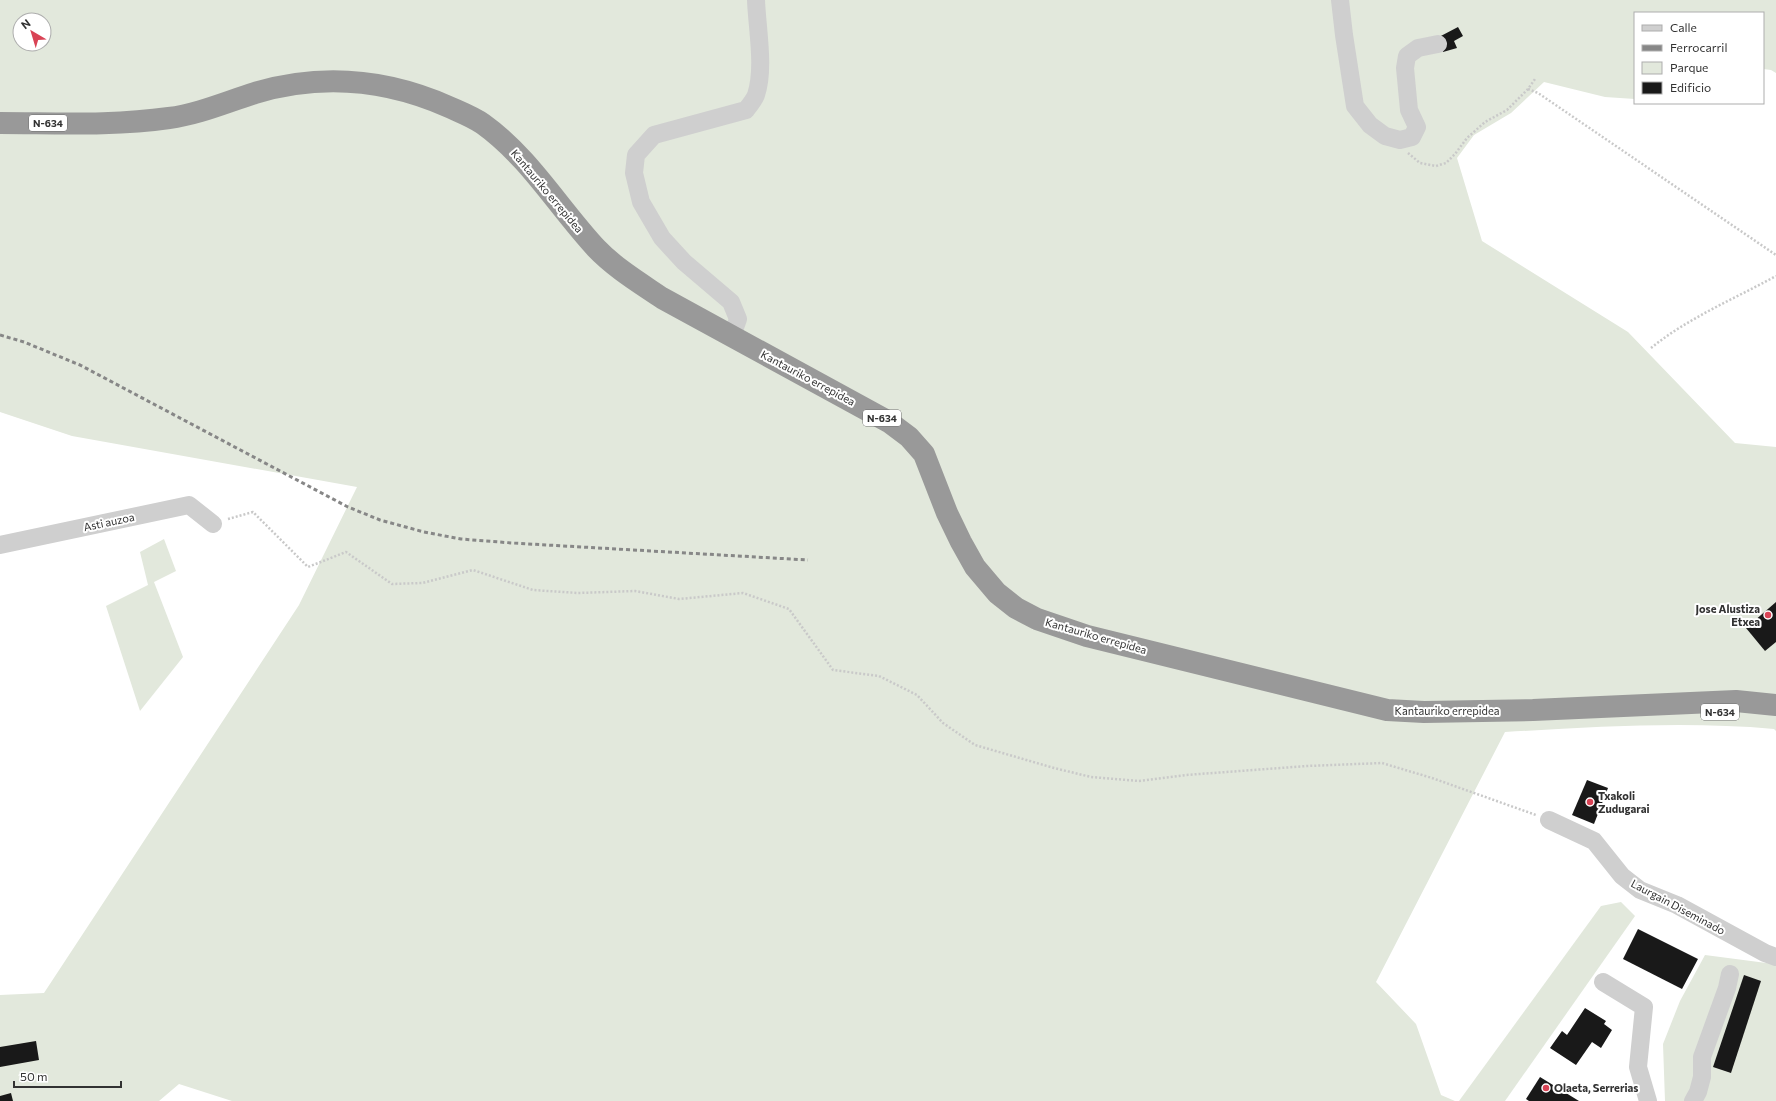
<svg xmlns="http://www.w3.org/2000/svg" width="1776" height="1101" font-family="Commissioner,sans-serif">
	<rect width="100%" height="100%" fill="#fff"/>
	<g fill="#e2e8dc" fill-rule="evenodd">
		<path d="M 0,0 L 1776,0 L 1776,73 L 1771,70 L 1763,69 L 1763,13 L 1635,13 L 1635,99 L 1605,97 L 1544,82 L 1511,113 L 1474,135 L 1457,158 L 1482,241 L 1628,332 L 1735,443 L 1776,447 L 1776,731 L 1774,729 C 1684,721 1594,727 1505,732 L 1376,982 L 1416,1024 L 1441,1095 L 1455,1101 L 232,1101 L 179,1084 L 159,1101 L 0,1101 L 0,995 L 44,993 L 299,605 L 357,487 L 72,436 L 0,412 ZM 20,20 L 44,20 L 44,44 L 20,44 Z"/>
		<polygon points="164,539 176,571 154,582 183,657 140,711 106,606 148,585 140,552"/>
		<polygon points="1621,902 1635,916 1505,1101 1459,1101 1601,906"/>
		<polygon points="1705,955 1774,964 1776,963 1776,1101 1665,1101 1663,1044 1680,1001"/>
	</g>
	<g fill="#191919">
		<polygon points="1458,27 1463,36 1454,41 1457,48 1443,52 1437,38"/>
		<polygon points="1776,602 1776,642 1765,651 1746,628"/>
		<polygon points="1587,780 1608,788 1594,824 1572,815"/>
		<polygon points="1638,929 1698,959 1682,989 1623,959"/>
		<polygon points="1744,975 1761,981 1731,1073 1713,1067"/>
		<polygon points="1585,1008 1606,1021 1604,1024 1612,1030 1601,1048 1592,1042 1576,1065 1550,1048 1562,1031 1567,1035"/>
		<polygon points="36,1041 39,1060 0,1067 0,1047"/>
		<polygon points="1540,1077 1579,1101 1529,1101 1526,1099"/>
		<polygon points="11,1093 13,1101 0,1101 0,1096"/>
	</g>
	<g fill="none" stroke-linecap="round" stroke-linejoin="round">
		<g stroke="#c9c9c9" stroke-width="2.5" stroke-dasharray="2 2" stroke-linecap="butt">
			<polyline points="1528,89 1538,93 1776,255"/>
			<polyline points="1408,153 1420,163 1436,166 1446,163 1455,154 1467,138 1485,122 1507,110 1528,89 1535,79"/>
			<path d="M 1651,348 C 1688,318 1734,299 1776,276"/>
			<polyline points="228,519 253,512 308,567 346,552 392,584 422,583 473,570 533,590 578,593 635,591 679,599 743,593 789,609 833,670 879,676 917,695 943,723 975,745 1054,768 1091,777 1139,781 1186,775 1307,766 1382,763 1432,778 1536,815"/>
		</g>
		<g stroke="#cfcfcf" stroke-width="18">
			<polyline points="1340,0 1344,35 1355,106 1370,125 1385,136 1400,140 1412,137 1417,127 1409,110 1405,68 1407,56 1418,48 1438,44"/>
			<path d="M 732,336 L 738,319 L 731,302 L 684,262 L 662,238 L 641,202 L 634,173 L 636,155 L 654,135 L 746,110 C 749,106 754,100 756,95 C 765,68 757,28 756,0"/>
			<polyline points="0,545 189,505 213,524"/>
			<polyline points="1549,820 1594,841 1622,876 1640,890 1677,905 1765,953 1776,957"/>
			<polyline points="1603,982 1644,1007 1638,1067 1648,1101"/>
			<polyline points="1693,1101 1698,1092 1702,1077 1702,1057 1727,988 1730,974"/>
		</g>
		<path stroke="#999" stroke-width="22" d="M 0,123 C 56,123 113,126 169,118 C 199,114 226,102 255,93 C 322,73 386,79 449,107 C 460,112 473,117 483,124 C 529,157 558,207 596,248 C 615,268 640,283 662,298 L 889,422 L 909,437 L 924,454 L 947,513 L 961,542 L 975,567 L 997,593 L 1016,608 L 1037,619 L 1087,636 L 1387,710 L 1424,712 L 1533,710 L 1736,701 L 1776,705"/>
		<polyline stroke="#878787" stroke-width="3" stroke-dasharray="4 3" stroke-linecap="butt" points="0,335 24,342 80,365 348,507 380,520 424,532 461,539 512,543 808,560"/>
	</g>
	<g fill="#d94355" stroke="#fff" stroke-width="1.5">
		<circle cx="1768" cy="615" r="4"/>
		<circle cx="1590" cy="802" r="4"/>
		<circle cx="1546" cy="1088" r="4"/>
	</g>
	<g text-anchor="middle" stroke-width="4" stroke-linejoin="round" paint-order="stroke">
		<g fill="#fff" stroke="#707070" stroke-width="1">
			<rect x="29" y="115" width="38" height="16" rx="3"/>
			<rect x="863" y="410" width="38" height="16" rx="3"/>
			<rect x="1701" y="704" width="38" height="16" rx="3"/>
		</g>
		<g font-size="10" font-weight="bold" fill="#323232">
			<text x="48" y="127">N-634</text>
			<text x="882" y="422">N-634</text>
			<text x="1720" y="716">N-634</text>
		</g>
		<g font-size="11" fill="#323232" stroke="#fff">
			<text transform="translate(547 191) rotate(50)" y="4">Kantauriko errepidea</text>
			<text transform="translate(808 378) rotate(28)" y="4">Kantauriko errepidea</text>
			<text transform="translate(109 522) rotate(-12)" y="4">Asti auzoa</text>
			<text transform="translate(1096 636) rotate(16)" y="4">Kantauriko errepidea</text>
			<text x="1447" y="715">Kantauriko errepidea</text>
			<text transform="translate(1678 907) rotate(28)" y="4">Laurgain Diseminado</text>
		</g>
		<g font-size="11" font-weight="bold" fill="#323232" stroke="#fff" text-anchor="start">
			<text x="1760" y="613" text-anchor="end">Jose Alustiza<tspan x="1760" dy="13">Etxea</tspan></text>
			<text x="1598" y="800">Txakoli<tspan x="1598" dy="13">Zudugarai</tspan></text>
			<text x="1554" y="1092">Olaeta, Serrerias</text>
		</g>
	</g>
	<rect x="1634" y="12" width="130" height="92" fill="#ffffff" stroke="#adadad"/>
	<rect x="1642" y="25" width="20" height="6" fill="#cfcfcf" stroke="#adadad"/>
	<text x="1670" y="32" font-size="12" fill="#323232">Calle</text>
	<rect x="1642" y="45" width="20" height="6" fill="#878787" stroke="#adadad"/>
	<text x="1670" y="52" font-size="12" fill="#323232">Ferrocarril</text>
	<rect x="1642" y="62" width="20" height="12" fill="#e2e8dc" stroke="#adadad"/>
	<text x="1670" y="72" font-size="12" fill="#323232">Parque</text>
	<rect x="1642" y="82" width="20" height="12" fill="#191919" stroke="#adadad"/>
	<text x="1670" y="92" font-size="12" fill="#323232">Edificio</text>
	<g transform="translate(32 32) rotate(322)"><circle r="19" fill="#ffffff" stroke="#adadad"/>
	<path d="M0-3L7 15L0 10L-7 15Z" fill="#d94355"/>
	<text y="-6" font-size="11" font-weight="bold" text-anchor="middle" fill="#323232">N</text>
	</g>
	<path d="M14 1081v6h107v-6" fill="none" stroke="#323232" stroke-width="2"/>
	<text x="20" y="1081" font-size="12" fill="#323232" stroke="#ffffff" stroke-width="3" paint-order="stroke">50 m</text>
</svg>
